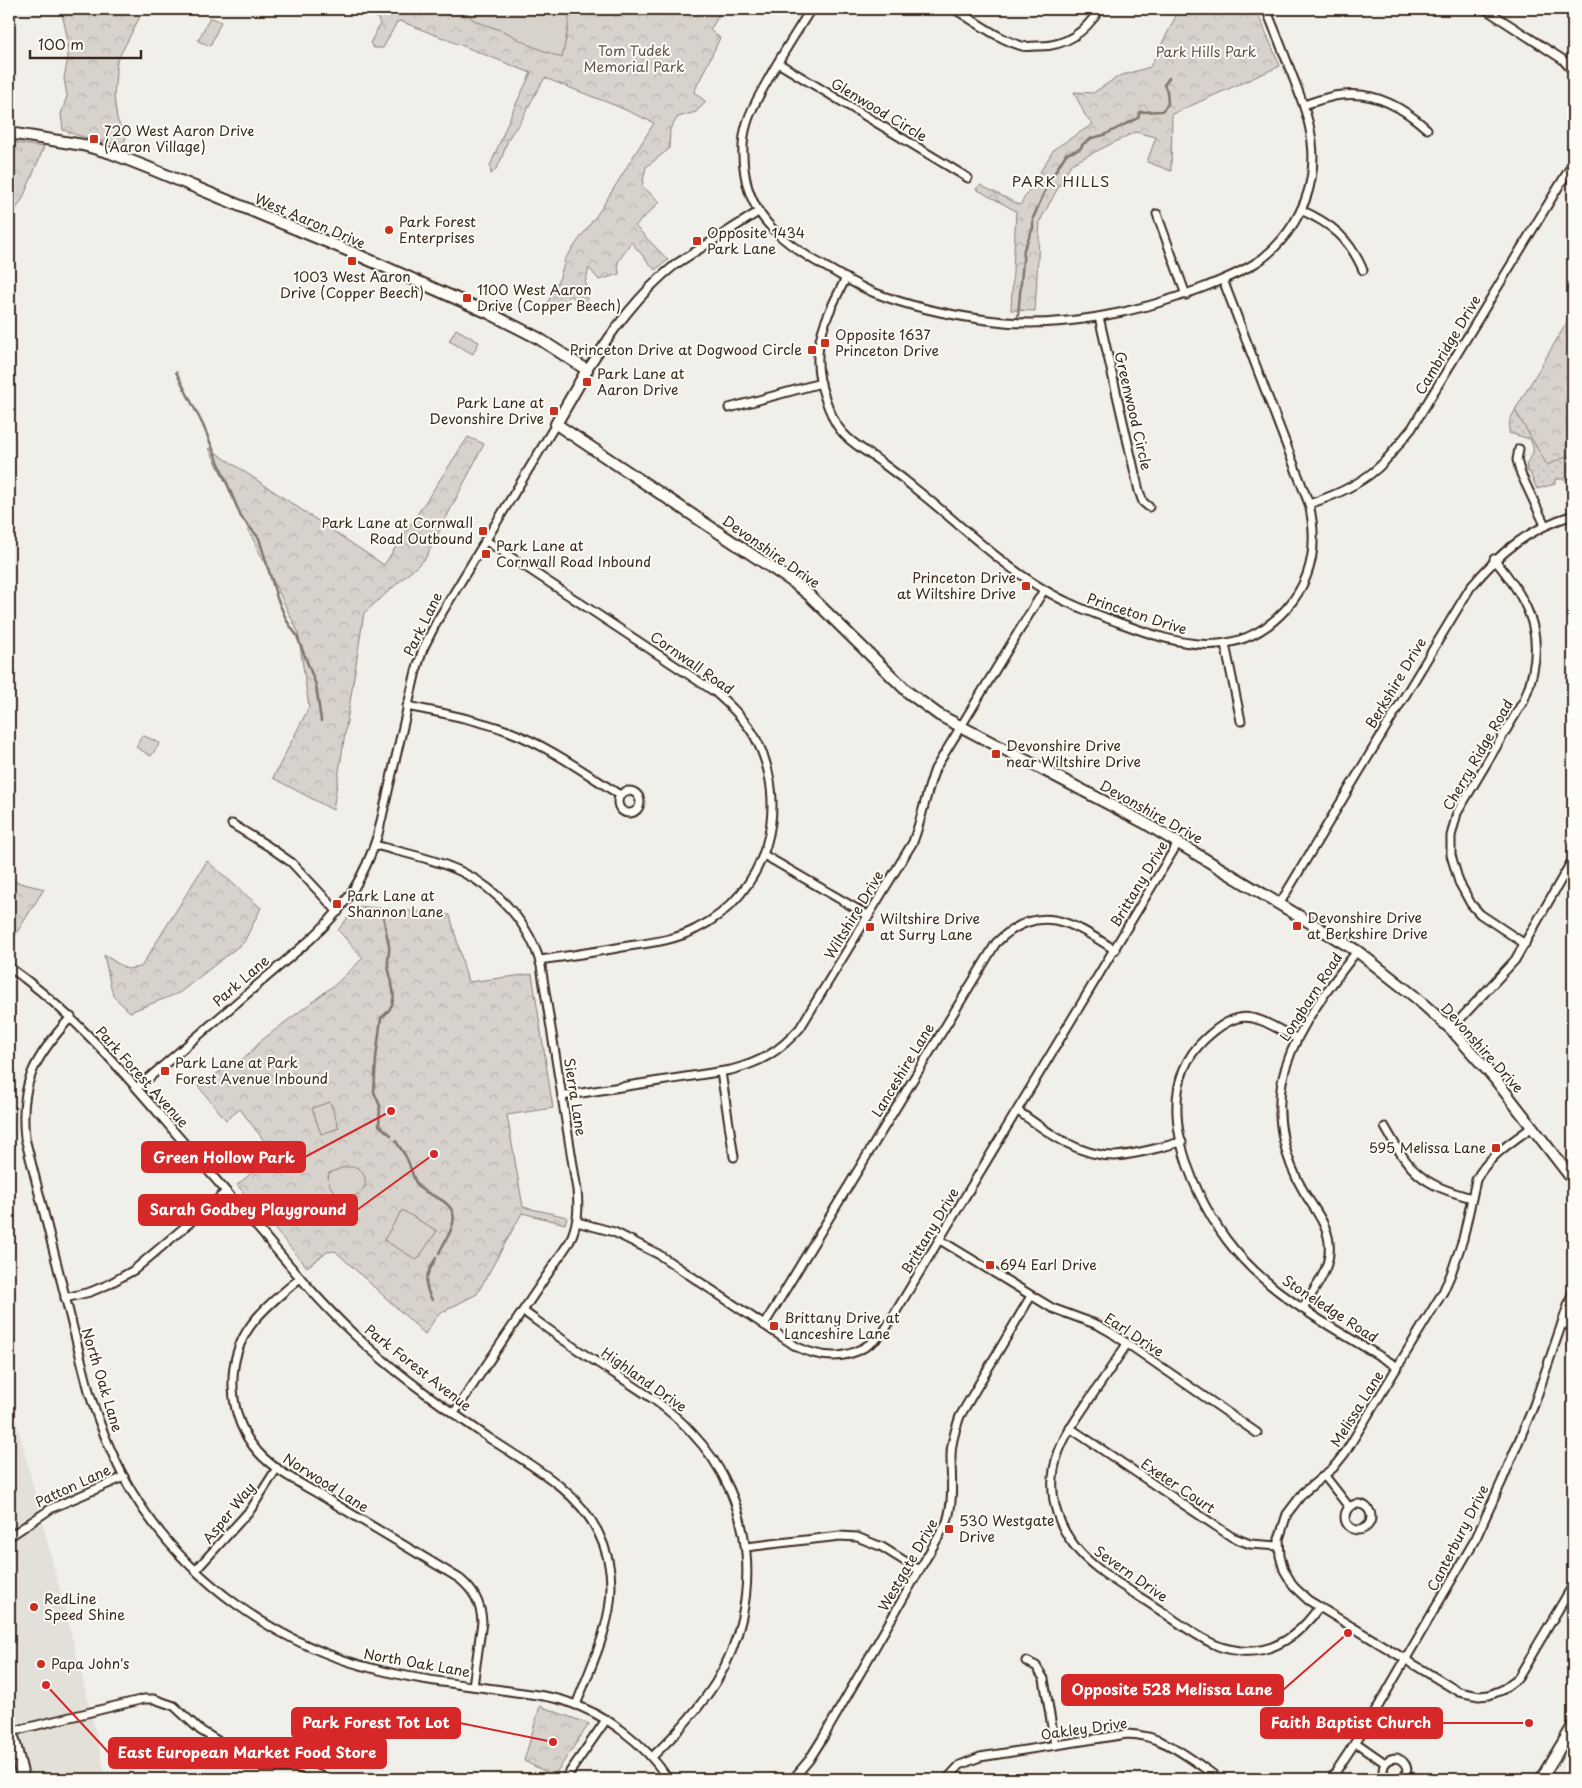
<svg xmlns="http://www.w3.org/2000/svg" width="1582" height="1788" font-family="'Playpen Sans',sans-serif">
	<defs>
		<pattern id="grass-dots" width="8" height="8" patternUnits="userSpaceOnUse" patternTransform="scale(1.25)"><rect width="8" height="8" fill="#d7d2cc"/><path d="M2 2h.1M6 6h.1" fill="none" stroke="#b9b4af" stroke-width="1.8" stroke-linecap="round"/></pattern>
		<pattern id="forest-crowns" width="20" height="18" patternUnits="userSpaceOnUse" patternTransform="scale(1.25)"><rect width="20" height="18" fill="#d7d2cc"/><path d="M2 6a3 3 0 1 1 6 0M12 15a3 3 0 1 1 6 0" fill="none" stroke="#b9b4af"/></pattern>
	</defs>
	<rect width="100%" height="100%" fill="#f1efea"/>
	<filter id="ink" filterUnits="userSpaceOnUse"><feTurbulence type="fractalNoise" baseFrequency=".02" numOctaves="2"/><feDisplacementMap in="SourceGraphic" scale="10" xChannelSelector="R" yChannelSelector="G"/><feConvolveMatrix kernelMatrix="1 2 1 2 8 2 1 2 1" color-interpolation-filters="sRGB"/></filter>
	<g filter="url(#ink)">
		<polygon fill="#e3e0da" points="9,1392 91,1712 106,1779 30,1779 15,1723 9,1724"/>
		<path fill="url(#grass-dots)" stroke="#897e75" d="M 1573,317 L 1573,479 L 1555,479 L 1555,484 L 1537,489 L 1529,471 L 1527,472 C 1523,455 1540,460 1530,439 L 1509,433 L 1510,419 Z"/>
		<g fill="url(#forest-crowns)" stroke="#897e75">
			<polygon points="61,9 144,9 117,61 114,96 117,119 126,138 122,146 80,136 63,130 61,114 67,96 64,78 68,58 67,36"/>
			<path d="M 368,9 L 723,9 L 710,30 L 720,38 L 694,92 L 706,102 L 696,112 L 678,117 L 670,129 L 669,149 L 646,167 L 642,186 L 660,202 L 635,226 L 668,260 L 655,270 L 631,242 L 618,262 L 619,274 L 599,280 L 589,268 L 585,283 L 588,304 L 582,305 L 570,295 L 554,311 L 545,308 L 560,277 L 565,259 L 601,209 L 654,123 L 619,107 L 545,78 C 535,93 528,108 520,123 C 517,127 513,131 510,136 C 503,148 503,165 491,174 L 490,166 L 514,108 L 531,73 L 400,21 L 397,22 L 383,48 L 374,48 L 370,43 L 380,24 L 375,12 Z"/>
			<polygon points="1165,9 1256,9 1280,66 1172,114 1171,171 1147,162 1156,137 1135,132 1071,164 1040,221 1035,311 1011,310 1016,211 976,189 980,185 1020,205 1054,149 1093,124 1085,115 1074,92 1093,93 1119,76 1150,67 1178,12"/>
			<polygon points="9,142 44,147 23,198 9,220"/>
			<polygon points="1573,312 1573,454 1547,465 1515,410"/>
			<polygon points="468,437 484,444 425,559 364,613 333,810 273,778 309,707 298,632 209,448 384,565"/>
			<polygon points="207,861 261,908 244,942 179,993 130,1012 113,996 104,955 127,969 141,967"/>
			<polygon points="9,880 44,889 9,945"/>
			<polygon points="357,906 450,915 468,982 532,974 553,1108 507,1115 523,1207 567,1217 565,1224 522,1213 477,1294 448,1309 446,1312 444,1311 439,1313 425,1334 335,1251 327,1252 307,1267 237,1185 274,1154 240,1109 226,1120 198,1086 232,1064 246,1057 262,1040 337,983 363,958 338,930"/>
			<polygon points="540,1706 589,1724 554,1776 524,1761"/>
		</g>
		<g fill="#d7d2cc" stroke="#897e75">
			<polygon points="464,9 570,9 568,28 562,58 529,45 506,32 477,22 470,17"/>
			<polygon points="210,17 221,22 210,46 198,41"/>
			<polygon points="456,329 479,342 473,354 449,341"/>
			<polygon points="142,735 160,743 151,756 136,747"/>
			<polygon points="330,1102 339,1128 321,1134 312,1108"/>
			<path d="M 344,1167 L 357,1167 C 374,1180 363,1198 344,1198 C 334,1193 326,1185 329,1173 Z"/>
			<polygon points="402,1210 437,1231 417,1260 384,1240"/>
		</g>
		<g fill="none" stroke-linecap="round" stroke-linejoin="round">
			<g stroke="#80746b" stroke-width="2.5">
				<polyline points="1018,316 1024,249 1033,228 1033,218 1049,182 1066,154 1080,149 1083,144 1092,138 1104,135 1138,118 1140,112 1162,111 1168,104 1167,91 1164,85 1169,78"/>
				<polyline points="176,372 203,425 241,517 259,538 277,598 287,621 297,636 316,685 321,721"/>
				<path d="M 383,915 C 385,925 387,936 389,946 C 390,952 387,959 388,965 C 391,985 402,1003 381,1018 L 376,1058 L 374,1092 L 380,1106 L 379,1125 L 391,1135"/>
				<path d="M 396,1141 C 399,1147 403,1151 406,1157 C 411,1166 412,1177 418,1186 C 421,1191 429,1193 434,1196 C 467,1211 451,1229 439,1253"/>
				<path d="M 432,1300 C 422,1282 426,1275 436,1258"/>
			</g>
			<g stroke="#3b2a1e" stroke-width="11">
				<g id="street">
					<path d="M 811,9 C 797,31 783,53 770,76 C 762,91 752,106 747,123 C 742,139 742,158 745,175 C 752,220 787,245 824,266 C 841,275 857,286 875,293 C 911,307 949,315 987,320 C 1056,330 1138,313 1202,288 C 1223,280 1245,271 1263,258 C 1287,239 1306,209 1311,179 C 1318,141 1305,107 1291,72 C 1283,51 1275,30 1266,9"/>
					<path d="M 954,9 C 975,21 998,39 1022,46 C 1026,47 1032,46 1037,46 C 1066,47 1085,32 1100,9"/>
					<polyline points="1485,9 1562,59 1573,71"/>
					<polyline points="778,63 968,178"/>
					<path d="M 1304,105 C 1316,101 1329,96 1342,95 C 1375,91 1404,108 1427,129"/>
					<path d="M 1301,210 C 1332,224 1349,238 1363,270"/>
					<polyline points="1157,214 1186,295"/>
					<path d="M 846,278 C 818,332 806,359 833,418 C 843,440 864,449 882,463 C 896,473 910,484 923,495 C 963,527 999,563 1043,589 C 1067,604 1093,613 1120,623 C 1179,645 1237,663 1286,609 C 1313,579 1318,542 1309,504 L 1223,280"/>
					<polyline points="1099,317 1139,491 1143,502 1149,507"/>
					<path d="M 587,370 C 613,330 638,294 676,264 L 758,212"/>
					<polyline points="729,408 821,383"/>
					<polyline points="1519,449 1517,460 1521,474 1545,525"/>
					<path d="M 1309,504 C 1337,495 1364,483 1384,462 C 1394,451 1403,439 1412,428 L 1573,163"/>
					<path d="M 485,540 L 715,692 C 730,705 745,719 755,737 C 792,806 767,894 696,929 C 673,941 648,943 622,947 C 595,952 567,956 540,960"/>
					<path d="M 1494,559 C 1533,605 1548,642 1524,700 L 1457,813 L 1451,836 L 1451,855 L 1459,882 L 1471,904 L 1480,914 L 1525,944"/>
					<polyline points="1225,644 1241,721"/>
					<path d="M 407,706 C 441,713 475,719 508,731 C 548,746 584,772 620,795"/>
					<circle cx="629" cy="802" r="11"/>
					<polyline points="232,824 268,846 292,863 338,912"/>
					<path d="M 375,845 C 404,853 435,859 462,872 C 499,890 531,926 541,966 L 577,1190 C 579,1211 578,1222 570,1241 L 454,1413"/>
					<polyline points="764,855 869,916"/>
					<path d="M 1280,903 L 1470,588 C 1500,552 1528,529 1573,515"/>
					<path d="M 9,967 C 70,1010 118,1066 166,1122 C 200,1162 235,1201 268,1240 C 300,1278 331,1315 368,1347 C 406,1381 447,1409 489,1438 C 528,1464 576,1488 598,1532 C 629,1593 598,1648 576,1705"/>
					<path d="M 71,1017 C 35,1057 19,1083 25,1138 L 90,1395 C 101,1429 114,1461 132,1492 C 186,1581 278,1646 379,1670 C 422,1681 466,1685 509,1691 C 528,1694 547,1695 565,1701 C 606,1714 645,1743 668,1779"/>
					<polyline points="1451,1029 1515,960 1573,859"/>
					<path d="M 1296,1038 C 1256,1018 1243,1003 1205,1039 C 1149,1091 1188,1187 1226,1239 C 1269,1297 1338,1330 1398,1367"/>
					<polyline points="721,1072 734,1157"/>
					<path d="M 137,1088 L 311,939 C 346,906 364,879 378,834 L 416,671 L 423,649 L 437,621 L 556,424"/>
					<path d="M 562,1096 L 731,1070 C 761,1062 779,1052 800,1028 L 913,842 C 922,818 926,793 935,769 L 1044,590"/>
					<path d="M 1018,1111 C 1046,1131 1078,1156 1114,1156 C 1136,1155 1160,1147 1182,1142"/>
					<path d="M 1385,1127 C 1411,1173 1420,1184 1472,1198"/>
					<path d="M 1532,1127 C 1512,1142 1487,1157 1476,1180 L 1463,1239 L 1451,1274 L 1443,1292 L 1345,1453 L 1333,1468 L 1303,1493 L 1287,1514 L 1279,1539 L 1280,1556 L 1284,1570 L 1294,1587 L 1308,1600 L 1459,1692 L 1479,1696 L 1489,1695 L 1502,1690 L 1518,1678 L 1573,1585"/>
					<path d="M 577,1222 L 614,1232 L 658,1254 L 797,1347 C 830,1362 856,1359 883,1333 L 1178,843"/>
					<polyline points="940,1240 1052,1308 1098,1325 1112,1333 1257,1433"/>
					<path d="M 300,1278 C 283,1293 264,1307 251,1325 C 224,1362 228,1418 258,1452 C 276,1472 304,1485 327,1499 C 371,1526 416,1552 460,1579 C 474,1591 481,1603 482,1622 L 473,1686"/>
					<polyline points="65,1298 90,1292 107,1285 134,1270 226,1192"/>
					<path d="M 1303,1308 C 1313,1291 1327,1274 1329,1254 C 1332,1229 1316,1212 1304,1192 C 1285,1160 1275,1120 1282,1082 C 1292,1032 1327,991 1357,951"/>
					<path d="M 523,1311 C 548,1329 572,1347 598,1363 C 630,1384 666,1404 692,1433 C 756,1500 764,1603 716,1682 C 699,1709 675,1735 652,1757"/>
					<polyline points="1562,1323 1573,1327"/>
					<path d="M 764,1325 L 996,943 C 1039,900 1073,923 1115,950"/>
					<path d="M 1127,1344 C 1115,1362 1103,1380 1091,1397 C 1074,1423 1055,1446 1053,1478 C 1051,1502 1059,1526 1074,1545 C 1092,1570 1132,1591 1158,1609 C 1177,1621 1195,1636 1216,1645 C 1224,1649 1233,1650 1241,1651 C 1275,1654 1301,1633 1319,1607"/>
					<polyline points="1070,1428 1232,1537 1250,1544 1279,1546"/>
					<polyline points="1324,1475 1349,1507"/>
					<circle cx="1358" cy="1517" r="13"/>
					<polyline points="9,1537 52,1508 124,1477"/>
					<polyline points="746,1547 840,1536 857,1537 882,1547 919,1570"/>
					<polyline points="196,1570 251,1509 277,1468"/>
					<polyline points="1026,1661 1036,1666 1044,1679 1055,1745"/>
					<polyline points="9,1732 144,1699 154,1699 174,1706 200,1730 218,1741 331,1779"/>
					<polyline points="1355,1742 1385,1763"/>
					<polyline points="565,1779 606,1720"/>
					<path d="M 793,1779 L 809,1760 L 824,1736 L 947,1522 C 954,1499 951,1478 951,1455 C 951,1441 956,1428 960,1416 L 1031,1296"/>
					<path d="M 947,1779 L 960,1765 L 980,1757 L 1127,1734 C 1165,1735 1190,1759 1220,1779"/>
					<polyline points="1331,1779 1372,1717 1476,1538 1502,1481 1534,1405 1573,1291"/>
					<path d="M 1387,1779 L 1383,1772 C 1383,1763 1388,1758 1397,1758 C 1407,1762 1410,1771 1403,1779"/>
				</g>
			</g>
			<g stroke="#3b2a1e" stroke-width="14">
				<g id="secondary">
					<polyline points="9,133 83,145 111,153 149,168 349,251 491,314 538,338 587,370 556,424 793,582 808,594 909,693 939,715 1145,823 1357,951 1414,996 1451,1029 1495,1079 1573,1180"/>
					<polyline points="1541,1779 1573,1726"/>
				</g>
			</g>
			<g stroke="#3b2a1e" stroke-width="15">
				<polyline id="primary" points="9,1722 23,1779"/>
			</g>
			<use href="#street" stroke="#fdfcf7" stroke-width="7"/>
			<use href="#secondary" stroke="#fdfcf7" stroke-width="10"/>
			<use href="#primary" stroke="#fdfcf7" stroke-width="11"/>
		</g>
	</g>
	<g fill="#c8321e" stroke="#fdfcf7" stroke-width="2">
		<rect x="89" y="134" width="10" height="10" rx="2.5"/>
		<circle cx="389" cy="230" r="5"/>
		<rect x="692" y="236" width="10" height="10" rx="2.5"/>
		<rect x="347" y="256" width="10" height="10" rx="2.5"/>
		<rect x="462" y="293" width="10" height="10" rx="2.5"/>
		<rect x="820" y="338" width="10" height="10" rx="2.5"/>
		<rect x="807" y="345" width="10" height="10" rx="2.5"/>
		<rect x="582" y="377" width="10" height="10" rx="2.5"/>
		<rect x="549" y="406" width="10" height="10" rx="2.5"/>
		<rect x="478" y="526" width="10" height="10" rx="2.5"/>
		<rect x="481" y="549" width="10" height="10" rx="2.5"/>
		<rect x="1021" y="581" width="10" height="10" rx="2.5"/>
		<rect x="991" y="749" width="10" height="10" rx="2.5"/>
		<rect x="332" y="899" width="10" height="10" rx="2.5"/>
		<rect x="1292" y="921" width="10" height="10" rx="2.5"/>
		<rect x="865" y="922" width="10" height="10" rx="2.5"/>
		<rect x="160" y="1066" width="10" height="10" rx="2.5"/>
		<rect x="1491" y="1143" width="10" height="10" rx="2.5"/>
		<rect x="985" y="1260" width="10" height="10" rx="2.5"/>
		<rect x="769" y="1321" width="10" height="10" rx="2.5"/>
		<rect x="944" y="1524" width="10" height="10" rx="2.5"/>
		<circle cx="34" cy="1607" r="5"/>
		<circle cx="41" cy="1664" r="5"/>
	</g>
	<g text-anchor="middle" stroke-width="4" stroke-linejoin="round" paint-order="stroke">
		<g font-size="14" fill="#62544a" stroke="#fdfcf7">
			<text x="634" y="56">Tom Tudek<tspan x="634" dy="16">Memorial Park</tspan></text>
			<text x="1206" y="57">Park Hills Park</text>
		</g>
		<g font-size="14" fill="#3b2a1e" stroke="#fdfcf7">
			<text transform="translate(879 110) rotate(31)" y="5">Glenwood Circle</text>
			<text transform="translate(310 221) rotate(23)" y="5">West Aaron Drive</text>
			<text transform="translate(1448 345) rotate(-59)" y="5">Cambridge Drive</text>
			<text transform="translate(1133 411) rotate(77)" y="5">Greenwood Circle</text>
			<text transform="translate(771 552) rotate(35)" y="5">Devonshire Drive</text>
			<text transform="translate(1137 614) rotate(18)" y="5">Princeton Drive</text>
			<text transform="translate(423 624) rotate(-64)" y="5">Park Lane</text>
			<text transform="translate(692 663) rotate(35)" y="5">Cornwall Road</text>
			<text transform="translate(1396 683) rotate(-59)" y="5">Berkshire Drive</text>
			<text transform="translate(1478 755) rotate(-60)" y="5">Cherry Ridge Road</text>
			<text transform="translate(1151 812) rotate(29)" y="5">Devonshire Drive</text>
			<text transform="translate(1139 884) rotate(-59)" y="5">Brittany Drive</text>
			<text transform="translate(854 915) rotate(-59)" y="5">Wiltshire Drive</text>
			<text transform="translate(241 981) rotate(-41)" y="5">Park Lane</text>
			<text transform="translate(1311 997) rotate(-57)" y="5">Longbarn Road</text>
			<text transform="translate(1482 1048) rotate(48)" y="5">Devonshire Drive</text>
			<text transform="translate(903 1070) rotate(-59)" y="5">Lanceshire Lane</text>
			<text transform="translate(142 1077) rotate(48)" y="5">Park Forest Avenue</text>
			<text transform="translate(575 1097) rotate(81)" y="5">Sierra Lane</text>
			<text transform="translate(930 1231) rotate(-59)" y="5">Brittany Drive</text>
			<text transform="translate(1330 1309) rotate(33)" y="5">Stoneledge Road</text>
			<text transform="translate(1134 1335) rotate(33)" y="5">Earl Drive</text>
			<text transform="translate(418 1368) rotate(38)" y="5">Park Forest Avenue</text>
			<text transform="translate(102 1380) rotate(73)" y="5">North Oak Lane</text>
			<text transform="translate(644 1380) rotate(35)" y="5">Highland Drive</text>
			<text transform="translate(1357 1409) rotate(-58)" y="5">Melissa Lane</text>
			<text transform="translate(326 1483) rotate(32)" y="5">Norwood Lane</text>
			<text transform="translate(73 1486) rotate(-25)" y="5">Patton Lane</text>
			<text transform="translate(1178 1486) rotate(34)" y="5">Exeter Court</text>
			<text transform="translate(229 1513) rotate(-51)" y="5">Asper Way</text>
			<text transform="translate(1458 1538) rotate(-63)" y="5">Canterbury Drive</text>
			<text transform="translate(908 1565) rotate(-60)" y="5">Westgate Drive</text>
			<text transform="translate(1131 1574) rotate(35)" y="5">Severn Drive</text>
			<text transform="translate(417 1663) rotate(10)" y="5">North Oak Lane</text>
			<text transform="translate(1084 1729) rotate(-8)" y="5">Oakley Drive</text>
		</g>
		<g font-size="14" fill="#3b2a1e" stroke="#fdfcf7" text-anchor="start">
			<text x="104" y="136">720 West Aaron Drive<tspan x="104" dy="16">(Aaron Village)</tspan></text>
			<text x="399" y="227">Park Forest<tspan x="399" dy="16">Enterprises</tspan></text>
			<text x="707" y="238">Opposite 1434<tspan x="707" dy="16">Park Lane</tspan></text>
			<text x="352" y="282" text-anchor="middle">1003 West Aaron<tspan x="352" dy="16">Drive (Copper Beech)</tspan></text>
			<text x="477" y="295">1100 West Aaron<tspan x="477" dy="16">Drive (Copper Beech)</tspan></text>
			<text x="835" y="340">Opposite 1637<tspan x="835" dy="16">Princeton Drive</tspan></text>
			<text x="802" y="355" text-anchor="end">Princeton Drive at Dogwood Circle</text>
			<text x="597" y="379">Park Lane at<tspan x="597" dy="16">Aaron Drive</tspan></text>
			<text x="544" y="408" text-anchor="end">Park Lane at<tspan x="544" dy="16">Devonshire Drive</tspan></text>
			<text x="473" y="528" text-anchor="end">Park Lane at Cornwall<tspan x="473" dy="16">Road Outbound</tspan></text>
			<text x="496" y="551">Park Lane at<tspan x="496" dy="16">Cornwall Road Inbound</tspan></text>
			<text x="1016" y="583" text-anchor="end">Princeton Drive<tspan x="1016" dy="16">at Wiltshire Drive</tspan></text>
			<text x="1006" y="751">Devonshire Drive<tspan x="1006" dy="16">near Wiltshire Drive</tspan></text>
			<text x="347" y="901">Park Lane at<tspan x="347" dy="16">Shannon Lane</tspan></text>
			<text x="1307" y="923">Devonshire Drive<tspan x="1307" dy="16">at Berkshire Drive</tspan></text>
			<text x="880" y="924">Wiltshire Drive<tspan x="880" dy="16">at Surry Lane</tspan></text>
			<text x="175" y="1068">Park Lane at Park<tspan x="175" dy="16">Forest Avenue Inbound</tspan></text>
			<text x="1486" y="1153" text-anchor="end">595 Melissa Lane</text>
			<text x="1000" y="1270">694 Earl Drive</text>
			<text x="784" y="1323">Brittany Drive at<tspan x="784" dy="16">Lanceshire Lane</tspan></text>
			<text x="959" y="1526">530 Westgate<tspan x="959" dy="16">Drive</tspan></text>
			<text x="44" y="1604">RedLine<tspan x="44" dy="16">Speed Shine</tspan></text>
			<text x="51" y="1669">Papa John's</text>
		</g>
		<g font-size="15" letter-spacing="1" fill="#3b2a1e" stroke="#fdfcf7">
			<text x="1061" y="187">PARK HILLS</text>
		</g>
	</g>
	<path fill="none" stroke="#d62828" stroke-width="2" d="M391 1111L305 1157M434 1154L357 1210M1348 1633L1283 1690M1529 1723L1442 1723M553 1742L460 1723M46 1685L109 1753"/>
	<g fill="#d62828" stroke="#fdfcf7" stroke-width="2">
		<circle cx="391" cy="1111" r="5"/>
		<circle cx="434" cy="1154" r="5"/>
		<circle cx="1348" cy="1633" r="5"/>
		<circle cx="1529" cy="1723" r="5"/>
		<circle cx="553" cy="1742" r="5"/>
		<circle cx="46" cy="1685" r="5"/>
	</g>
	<g fill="#d62828" stroke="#d62828" stroke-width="2">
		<rect x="142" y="1142" width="163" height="30" rx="5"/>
		<rect x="139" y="1195" width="218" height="30" rx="5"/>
		<rect x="1062" y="1675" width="221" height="30" rx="5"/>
		<rect x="1261" y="1708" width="181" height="30" rx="5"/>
		<rect x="292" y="1708" width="168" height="30" rx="5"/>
		<rect x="109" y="1738" width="277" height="30" rx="5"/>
	</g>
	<g font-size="15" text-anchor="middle" font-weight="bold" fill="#fff">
		<text x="224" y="1163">Green Hollow Park</text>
		<text x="248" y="1215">Sarah Godbey Playground</text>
		<text x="1172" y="1695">Opposite 528 Melissa Lane</text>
		<text x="1351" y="1728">Faith Baptist Church</text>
		<text x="376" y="1728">Park Forest Tot Lot</text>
		<text x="247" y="1758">East European Market Food Store</text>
	</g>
	<rect width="1582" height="1788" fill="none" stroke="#fdfcf7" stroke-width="30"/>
	<rect x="15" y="15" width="1552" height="1758" fill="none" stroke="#3b2a1e" stroke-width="2" filter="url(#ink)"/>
	<path d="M30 50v8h111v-8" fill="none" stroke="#3b2a1e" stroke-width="2.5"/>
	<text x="38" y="50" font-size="15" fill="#3b2a1e" stroke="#fdfcf7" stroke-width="4" paint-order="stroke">100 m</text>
</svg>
